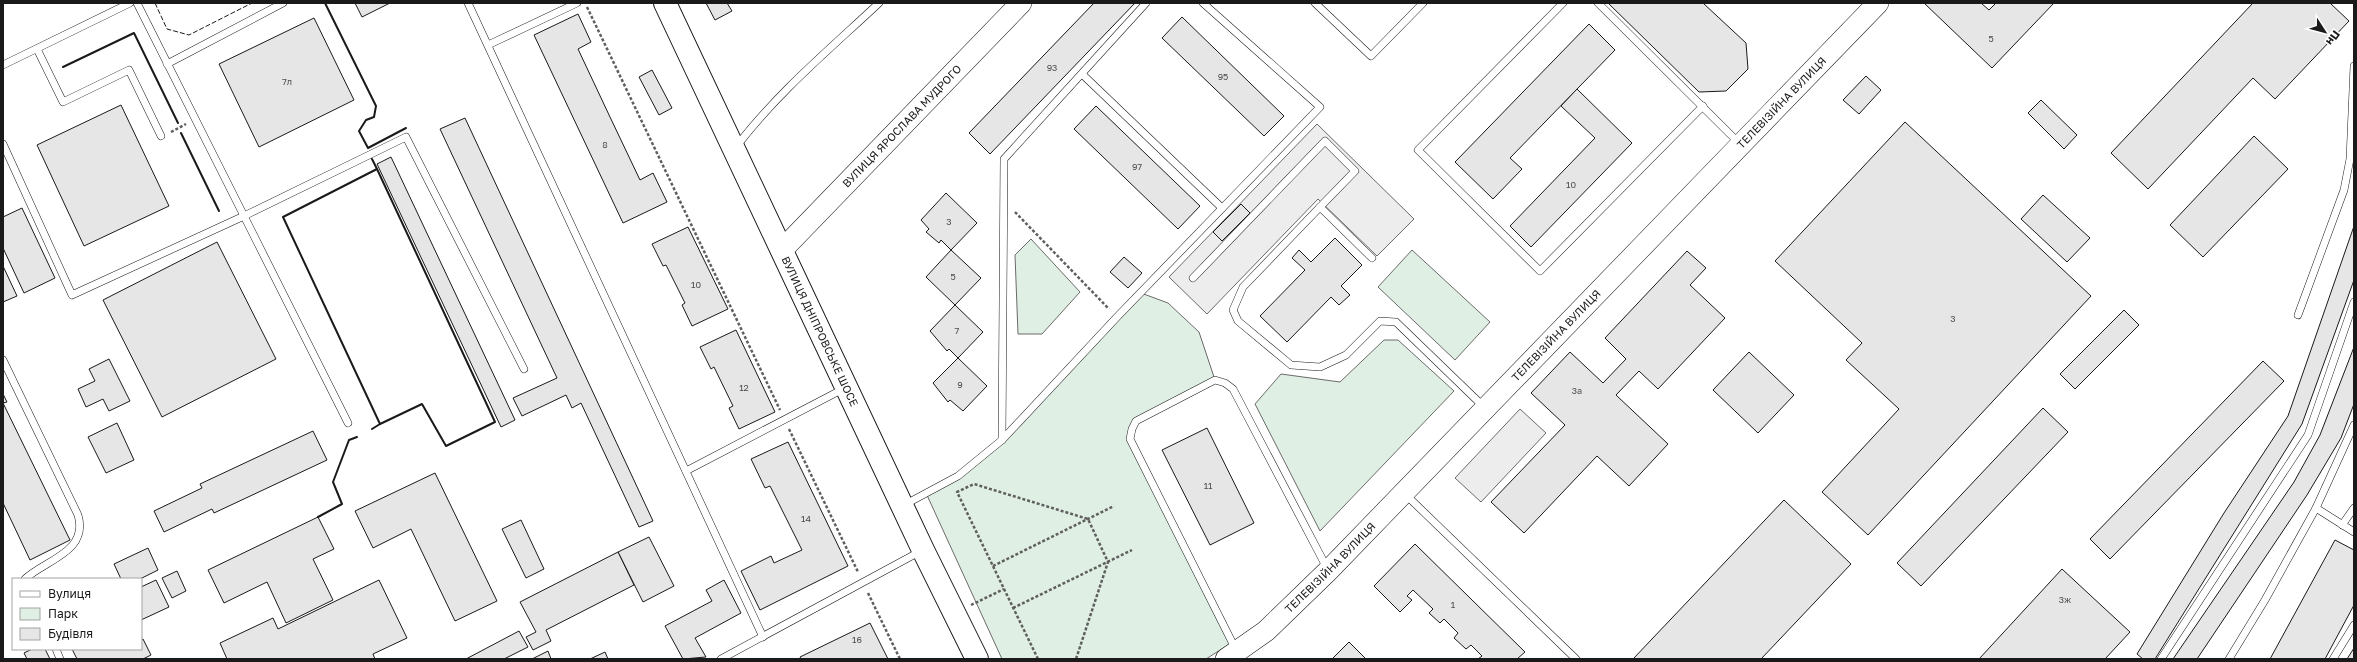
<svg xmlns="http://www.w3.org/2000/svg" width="2357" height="662" font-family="'Golos Text',sans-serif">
	<rect width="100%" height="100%" fill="#fff"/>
	<g fill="#e0efe3" stroke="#6a6a6a">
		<polygon points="1031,239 1080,292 1042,334 1018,334 1015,255"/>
		<polygon points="1412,250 1490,322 1455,360 1378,287"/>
		<polygon points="1141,293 1168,303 1199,332 1215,380 1137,421 1130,439 1231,643 1206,659 1002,659 926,493 958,476 1002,440"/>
		<polygon points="1384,340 1398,340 1454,391 1320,531 1255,404 1281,374 1340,382"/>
	</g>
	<g fill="#ededed" stroke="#6a6a6a">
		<polygon points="1317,124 1414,219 1377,256 1318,199 1207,314 1169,277"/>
		<polygon points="1520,409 1546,433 1481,502 1455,478"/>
	</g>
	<g fill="#e6e6e6" stroke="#1a1a1a">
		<polygon points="355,3 390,3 362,17"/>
		<polygon points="706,3 727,3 732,11 715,20"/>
		<polygon points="1094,3 1135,3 990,154 969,133"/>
		<polygon points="1608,3 1703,3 1746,43 1748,69 1726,91 1699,92"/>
		<polygon points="1924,3 1981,3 1989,10 1996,3 2054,3 1992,68"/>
		<polygon points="2253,3 2330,3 2349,21 2275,99 2253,78 2148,189 2111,153"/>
		<polygon points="578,14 591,42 578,49 610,117 640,180 653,173 667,202 623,223 534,35"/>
		<polygon points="1182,17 1284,116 1264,136 1162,38"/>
		<polygon points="314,18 354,100 259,147 219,64"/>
		<polygon points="1589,24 1615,50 1510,158 1522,169 1493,199 1455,162"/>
		<polygon points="652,70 672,108 659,115 639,77"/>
		<polygon points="1866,76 1881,90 1859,114 1843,100"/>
		<polygon points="1577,89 1632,143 1531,247 1510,226 1595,138 1561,106"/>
		<polygon points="2041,100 2077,135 2064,149 2028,113"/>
		<polygon points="121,105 169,206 84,246 37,145"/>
		<polygon points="1096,106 1200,206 1178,229 1074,129"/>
		<polygon points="465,118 653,521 639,527 581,403 572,408 566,395 522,416 513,398 557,378 440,129"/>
		<polygon points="1905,122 2091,296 1868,535 1822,492 1899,409 1846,360 1862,343 1775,261"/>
		<polygon points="2254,136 2288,169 2203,257 2170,225"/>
		<polygon points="391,157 515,420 501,427 377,164"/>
		<polygon points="946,193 977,223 951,250 941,240 939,243 926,232 929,229 921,220"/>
		<polygon points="2043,195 2090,238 2067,262 2021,219"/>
		<polygon points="1241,204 1250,213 1222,241 1213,232"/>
		<polygon points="22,208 55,278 24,293 3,248 3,217"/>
		<polygon points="2354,226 2354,280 2302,424 2155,659 2143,659 2137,654 2224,513 2288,416"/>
		<polygon points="688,227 728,309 692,326 682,305 685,303 666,265 663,266 652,244"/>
		<polygon points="1335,238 1362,265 1341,286 1350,295 1339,305 1331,297 1287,342 1260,316 1305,270 1292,258 1299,250 1311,262"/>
		<polygon points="217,242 276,359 162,417 103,300"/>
		<polygon points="951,250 981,278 955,305 926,277"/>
		<polygon points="1687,251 1706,268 1690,285 1725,318 1658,389 1639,371 1616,395 1668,444 1629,486 1597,456 1524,533 1491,502 1565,425 1531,393 1570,352 1603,383 1626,359 1605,338"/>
		<polygon points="1124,257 1142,273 1128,288 1110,272"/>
		<polygon points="3,266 17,296 3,302"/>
		<polygon points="955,305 983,332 958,358 949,349 947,351 930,331"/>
		<polygon points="2124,310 2139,325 2075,389 2060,374"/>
		<polygon points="736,330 775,412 739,429 729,408 733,406 714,367 711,369 700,347"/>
		<polygon points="2354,347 2354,404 2341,438 2307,495 2197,659 2173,659 2294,482 2320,435"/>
		<polygon points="1749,352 1794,395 1758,433 1713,390"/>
		<polygon points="958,358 987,386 963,411 950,400 948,402 933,383"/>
		<polygon points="109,359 130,401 109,411 103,399 86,407 78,389 95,381 89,369"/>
		<polygon points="2263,361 2284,381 2110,559 2090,539"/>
		<polygon points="3,394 7,402 3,403 70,540 30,560 3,503"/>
		<polygon points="2043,408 2068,432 1921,586 1897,563"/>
		<polygon points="117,423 134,460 106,473 88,437"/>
		<polygon points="1207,428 1254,523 1210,545 1162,450"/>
		<polygon points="313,431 327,460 214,513 212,509 164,532 154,511 202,488 200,484"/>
		<polygon points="788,442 848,566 760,610 741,571 771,556 774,563 802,550 770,486 765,488 751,459"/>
		<polygon points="435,473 497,601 455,621 411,529 373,548 355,511"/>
		<polygon points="1784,500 1851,564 1761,659 1633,659"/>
		<polygon points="318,517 334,549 313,559 333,600 286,623 267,582 224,603 208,570"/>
		<polygon points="521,520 544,569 526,578 502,529"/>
		<polygon points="649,537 674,586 643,602 618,552"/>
		<polygon points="2335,540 2354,550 2354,605 2325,659 2270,659"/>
		<polygon points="1415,544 1525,652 1517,659 1478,659 1482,656 1471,645 1466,649 1454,638 1458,633 1444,619 1440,623 1429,613 1433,609 1413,590 1407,596 1412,600 1400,612 1374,586"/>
		<polygon points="148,548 158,570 140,579 121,579 114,564"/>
		<polygon points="618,552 634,585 546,630 551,641 533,650 526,637 536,632 520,602"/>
		<polygon points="2062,569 2130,632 2105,659 1979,659"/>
		<polygon points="177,571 186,591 172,598 162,578"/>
		<polygon points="156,580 169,607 141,620 141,587"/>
		<polygon points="379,580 407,638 373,654 375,659 227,659 220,643 273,618 278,629"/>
		<polygon points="724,580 741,613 695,638 706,657 683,659 665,626 712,601 706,590"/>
		<polygon points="870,623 888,659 801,659 800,657"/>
		<polygon points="519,631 528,647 504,659 466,659"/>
		<polygon points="143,639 151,655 143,659 77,659 72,649 141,649 141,640"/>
		<polygon points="1349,642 1366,659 1332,659"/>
		<polygon points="2354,648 2354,659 2347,659"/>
		<polygon points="32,649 45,649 50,659 27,659 24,653"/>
		<polygon points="548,651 551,659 532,659"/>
		<polygon points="605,652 608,659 590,659"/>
	</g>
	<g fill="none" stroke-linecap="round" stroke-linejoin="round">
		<g stroke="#1a1a1a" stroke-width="8">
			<g id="lane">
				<polyline points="137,3 348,423"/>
				<polyline points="468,3 763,637"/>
				<polyline points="1315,3 1371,56 1423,3"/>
				<polyline points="1563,3 1418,150 1540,271 1703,106"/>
				<polyline points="1598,3 1739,143"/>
				<polyline points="488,45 577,3"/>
				<polyline points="37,49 63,102 129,70 161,136"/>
				<polyline points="167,64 283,3"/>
				<polyline points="3,65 130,3"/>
				<polyline points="1082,74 1222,208"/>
				<polyline points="3,144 72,295 244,216 406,137 524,369"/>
				<path d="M 736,147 C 777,93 830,49 879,3"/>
				<polyline points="1372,258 1320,207 1243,287 1233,310 1238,321 1291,365 1320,367 1346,355 1380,321 1396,322 1484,407"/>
				<polyline points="1193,278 1325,141 1355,171 1320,207"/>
				<polyline points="2298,315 2344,190 2350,159 2354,66"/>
				<path d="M 3,360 L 78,515 C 89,552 45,560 25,579"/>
				<polyline points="1002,440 1004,159 1146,3"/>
				<polyline points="686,471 845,388"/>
				<polyline points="1405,494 1576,659"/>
				<polyline points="904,505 958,476 1002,440 1117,317 1320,107 1203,3"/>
				<polyline points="2316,508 2354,532"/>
				<polyline points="2342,525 2354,508"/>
				<polyline points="56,649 60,659"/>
				<polyline points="1236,650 1130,439 1132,429 1136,421 1215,380 1225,383 1233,389 1327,568"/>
				<polyline points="721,659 921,551"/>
				<polyline points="2161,659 2308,435 2354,302"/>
				<polyline points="2229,659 2265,600 2316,508 2354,425"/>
				<polyline points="2333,659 2354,625"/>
			</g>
		</g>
		<g stroke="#1a1a1a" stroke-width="22">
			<g id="secondary">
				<path id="s1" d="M 783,249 L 1021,3"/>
				<path id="s2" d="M 1226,659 L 1266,631 L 1328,571 L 1878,3"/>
			</g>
		</g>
		<g stroke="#1a1a1a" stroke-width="24">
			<g id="primary">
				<path id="s3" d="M 665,3 L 923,550 L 977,659"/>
			</g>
		</g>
		<g stroke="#5f5f5f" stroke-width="2.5" stroke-dasharray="3 2" stroke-linecap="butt">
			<polyline points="587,7 780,410"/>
			<polyline points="171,132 186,124"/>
			<polyline points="1015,212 1109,309"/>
			<polyline points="789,429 858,572"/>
			<polyline points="993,566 1114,506"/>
			<polyline points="868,593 900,659"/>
			<polyline points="971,605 1004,589"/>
			<polyline points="1013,608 1132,550"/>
			<polyline points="1038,659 957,492 974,484 1088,519 1108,562 1076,659"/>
		</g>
		<use href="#lane" stroke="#fff" stroke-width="7"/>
		<use href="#secondary" stroke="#fff" stroke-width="21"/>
		<use href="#primary" stroke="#fff" stroke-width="22"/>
		<polyline stroke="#1a1a1a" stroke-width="1" stroke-dasharray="5 2" stroke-linecap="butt" points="155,3 167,29 189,35 252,3"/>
		<g stroke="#1a1a1a" stroke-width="2">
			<polyline points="325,3 376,106 374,117 366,120 359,131 368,148 406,128"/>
			<polyline points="63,67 134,33 178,123"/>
			<polyline points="181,133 219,211"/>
			<polyline points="372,159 377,169 495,422 446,446 422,404 380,424 283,217 377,169"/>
			<polyline points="372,429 380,424"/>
			<polyline points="318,517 342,504 333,482 349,440 357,437"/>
		</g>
	</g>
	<g text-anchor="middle" stroke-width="3" stroke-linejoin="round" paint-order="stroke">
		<g font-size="9" fill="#4d4d4d">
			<text x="1991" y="42">5</text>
			<text x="1052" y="71">93</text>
			<text x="1223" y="80">95</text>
			<text x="287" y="85">7л</text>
			<text x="605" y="148">8</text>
			<text x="1137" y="170">97</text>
			<text x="1571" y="188">10</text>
			<text x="949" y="225">3</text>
			<text x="953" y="280">5</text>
			<text x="696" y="288">10</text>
			<text x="1953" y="322">3</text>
			<text x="957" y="334">7</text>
			<text x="960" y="388">9</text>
			<text x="744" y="391">12</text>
			<text x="1577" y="394">3а</text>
			<text x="1208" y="489">11</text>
			<text x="806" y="522">14</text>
			<text x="2065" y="603">3ж</text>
			<text x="1453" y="608">1</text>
			<text x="857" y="643">16</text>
		</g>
		<g font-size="11" fill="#1a1a1a" stroke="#fff">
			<text dy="4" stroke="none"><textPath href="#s2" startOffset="787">ТЕЛЕВІЗІЙНА ВУЛИЦЯ</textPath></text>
			<text dy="4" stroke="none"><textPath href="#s1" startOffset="171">ВУЛИЦЯ ЯРОСЛАВА МУДРОГО</textPath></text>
			<text dy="4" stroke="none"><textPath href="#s3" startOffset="363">ВУЛИЦЯ ДНІПРОВСЬКЕ ШОСЕ</textPath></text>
			<text dy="4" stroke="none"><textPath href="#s2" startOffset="463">ТЕЛЕВІЗІЙНА ВУЛИЦЯ</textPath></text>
			<text dy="4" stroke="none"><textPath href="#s2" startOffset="139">ТЕЛЕВІЗІЙНА ВУЛИЦЯ</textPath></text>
		</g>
	</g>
	<rect width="2357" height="662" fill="none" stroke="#1a1a1a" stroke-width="8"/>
	<rect x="12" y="578" width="130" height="72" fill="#ffffff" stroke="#a3a3a3"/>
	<rect x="20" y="591" width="20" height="6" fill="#ffffff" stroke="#a3a3a3"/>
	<text x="48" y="598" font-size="12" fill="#1a1a1a">Вулиця</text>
	<rect x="20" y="608" width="20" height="12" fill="#e0efe3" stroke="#a3a3a3"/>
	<text x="48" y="618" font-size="12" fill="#1a1a1a">Парк</text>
	<rect x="20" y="628" width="20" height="12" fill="#e6e6e6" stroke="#a3a3a3"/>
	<text x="48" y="638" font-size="12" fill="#1a1a1a">Будівля</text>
	<g transform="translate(2325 32) rotate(126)" stroke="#ffffff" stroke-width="3" paint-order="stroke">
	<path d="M0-3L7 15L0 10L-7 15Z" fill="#1a1a1a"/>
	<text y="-6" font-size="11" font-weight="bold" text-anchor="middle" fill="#1a1a1a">Пн</text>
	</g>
</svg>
